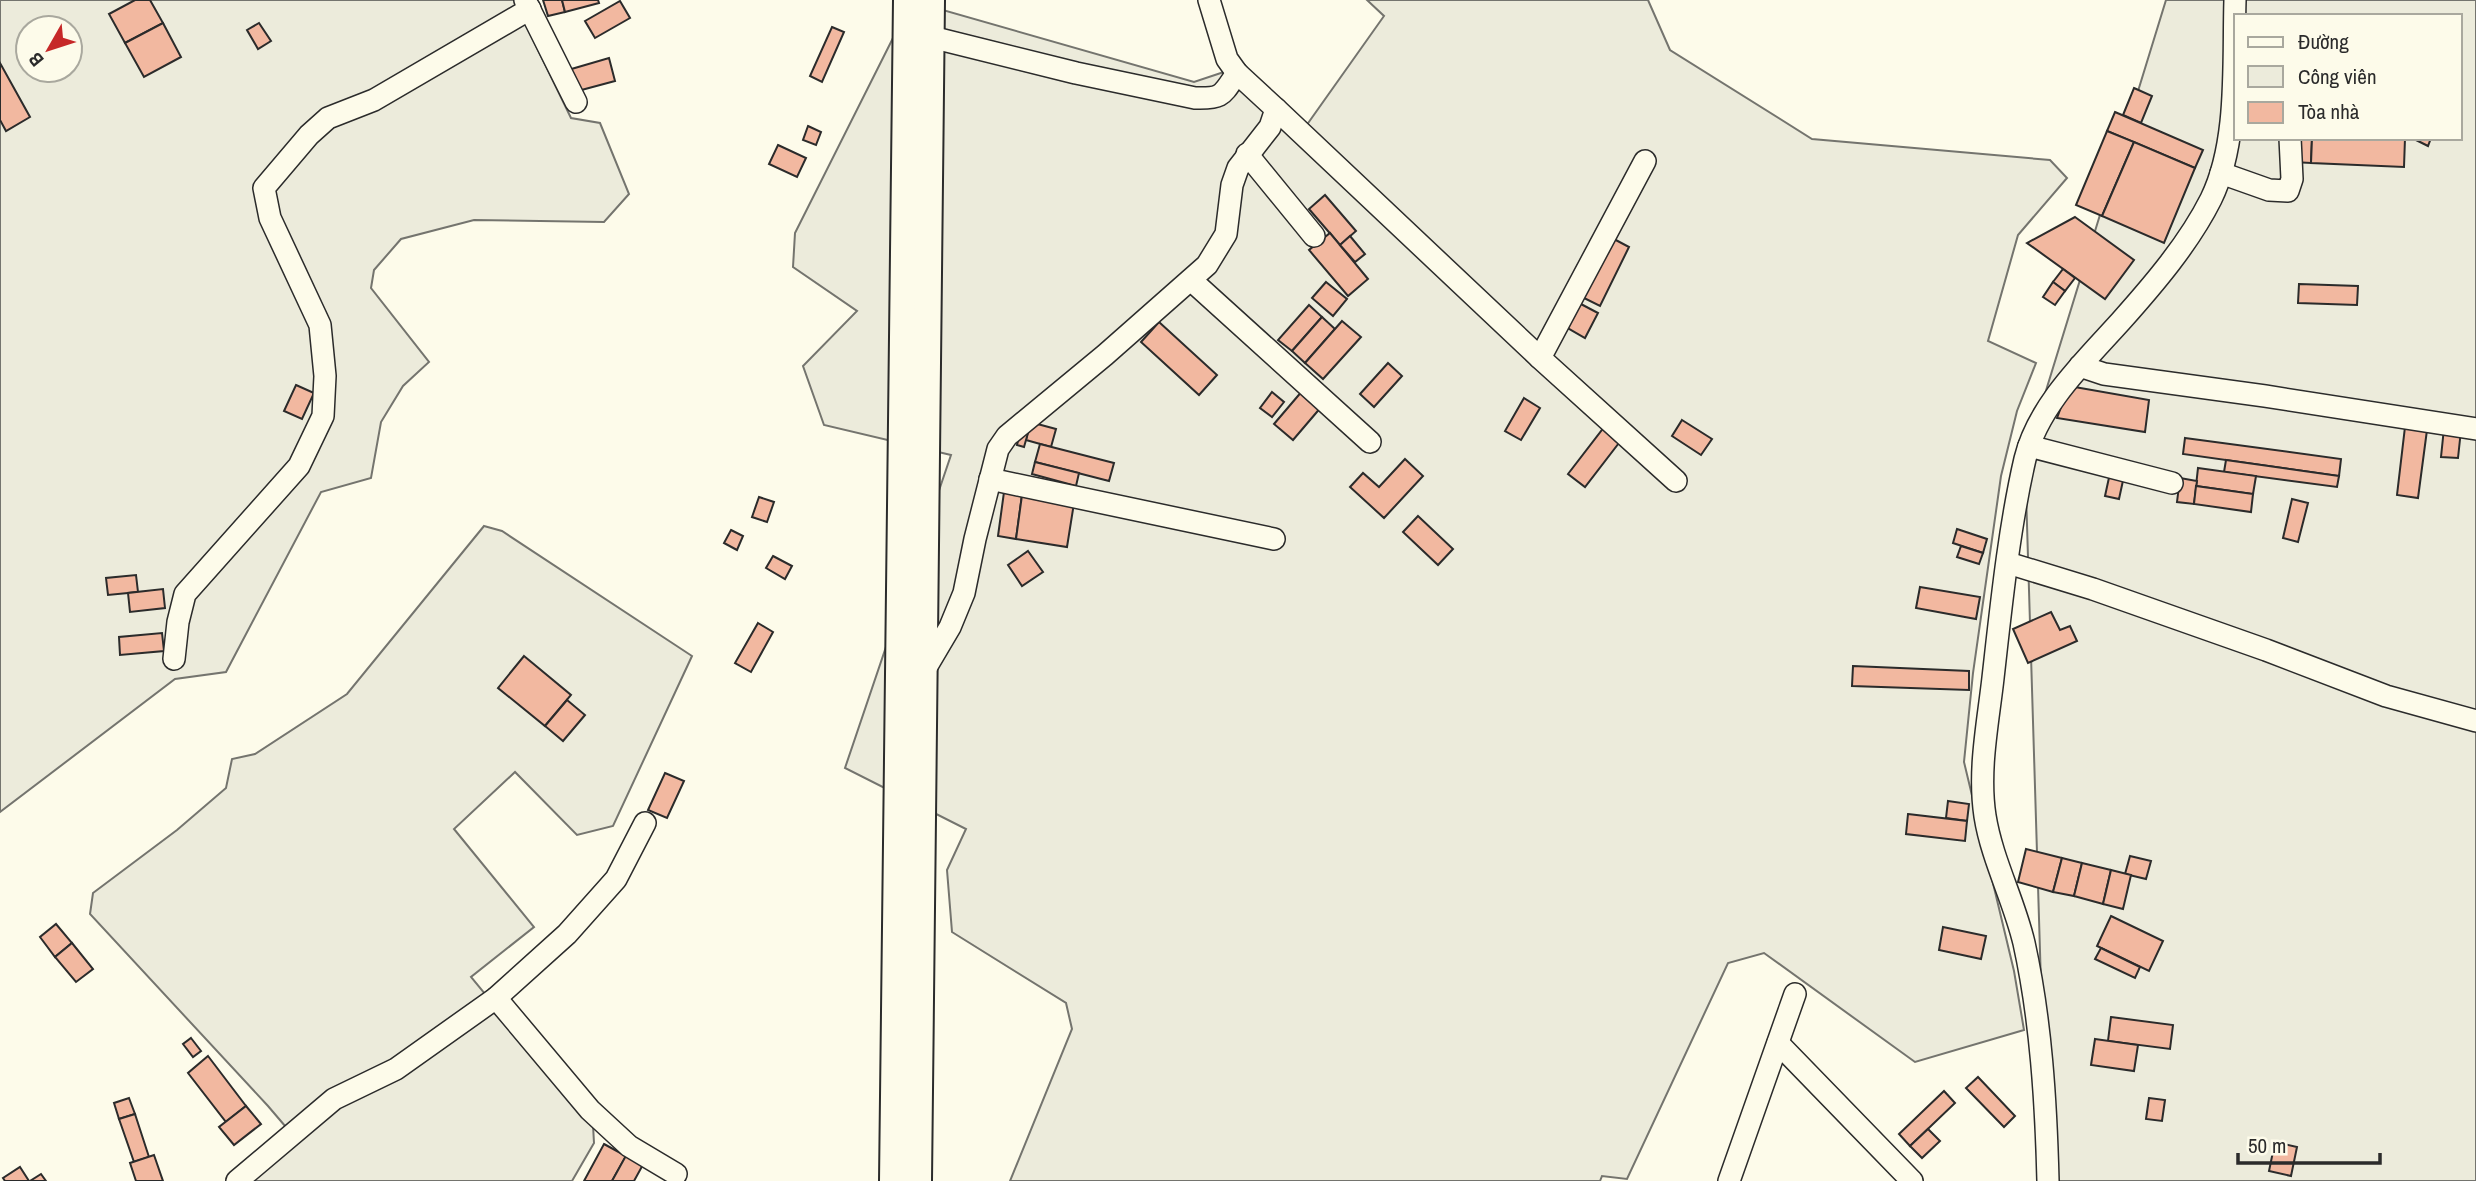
<svg xmlns="http://www.w3.org/2000/svg" width="2476" height="1181" font-family="'Archivo Narrow',sans-serif">
	<rect width="100%" height="100%" fill="#fdfbea"/>
	<g fill="#ecebdb" stroke="#74746e" stroke-width="2" fill-rule="evenodd">
		<path d="M 0,0 L 514,0 L 571,118 L 600,123 L 629,194 L 604,222 L 474,220 L 401,239 L 374,270 L 371,288 L 429,362 L 403,386 L 381,422 L 371,478 L 321,492 L 226,672 L 175,679 L 0,812 ZM 28,28 L 70,28 L 70,70 L 28,70 Z"/>
		<polygon points="1367,0 1648,0 1670,50 1812,139 2050,160 2067,178 2018,235 1988,341 2036,363 2017,411 2001,476 1973,673 1964,762 2014,971 2024,1030 1915,1062 1764,953 1728,963 1627,1179 1602,1176 1600,1181 1010,1181 1072,1029 1066,1003 952,932 947,870 966,829 845,768 951,455 824,425 803,366 857,311 793,267 795,233 894,36 943,10 1194,82 1242,66 1306,126 1384,16"/>
		<path d="M 2166,0 L 2476,0 L 2476,1181 L 2047,1181 L 2025,459 ZM 2236,16 L 2460,16 L 2460,138 L 2236,138 Z"/>
		<polygon points="484,526 502,531 692,656 613,826 577,835 515,772 454,829 534,927 471,977 593,1125 594,1143 572,1181 249,1181 297,1140 268,1106 90,914 93,893 177,830 226,788 232,759 255,754 347,694"/>
	</g>
	<g fill="#f2b8a0" stroke="#2b2b2b" stroke-width="2">
		<polygon points="135,0 150,0 163,23 125,43 109,14"/>
		<polygon points="543,0 562,0 565,12 548,16"/>
		<polygon points="562,0 598,0 599,3 565,12"/>
		<polygon points="620,1 630,18 595,38 585,21"/>
		<polygon points="163,23 181,57 144,77 125,43"/>
		<polygon points="259,23 271,41 258,49 247,30"/>
		<polygon points="832,27 844,32 822,82 810,76"/>
		<polygon points="609,58 615,81 574,92 568,70"/>
		<polygon points="0,63 30,117 6,131 0,120"/>
		<polygon points="2134,88 2152,96 2141,123 2123,115"/>
		<polygon points="2115,112 2203,150 2195,168 2107,131"/>
		<polygon points="808,126 821,132 816,145 803,140"/>
		<polygon points="2107,131 2134,142 2102,216 2076,205"/>
		<polygon points="2293,138 2312,138 2311,163 2293,162"/>
		<polygon points="2312,138 2405,138 2404,167 2311,163"/>
		<polygon points="2412,138 2431,138 2428,146"/>
		<polygon points="2134,142 2195,168 2164,243 2102,216"/>
		<polygon points="778,145 806,158 797,177 769,164"/>
		<polygon points="1325,195 1356,231 1340,245 1309,209"/>
		<polygon points="2075,217 2134,260 2105,299 2027,243"/>
		<polygon points="1330,233 1368,279 1348,296 1309,250"/>
		<polygon points="1350,236 1365,254 1355,262 1340,245"/>
		<polygon points="1612,238 1629,247 1600,306 1582,297"/>
		<polygon points="2063,269 2075,278 2065,291 2053,282"/>
		<polygon points="1326,282 1347,299 1333,316 1312,298"/>
		<polygon points="2053,282 2065,291 2055,305 2043,297"/>
		<polygon points="2299,284 2358,286 2357,305 2298,303"/>
		<polygon points="1579,303 1598,313 1585,338 1566,327"/>
		<polygon points="1309,305 1322,317 1292,351 1278,340"/>
		<polygon points="1322,317 1335,329 1305,363 1292,351"/>
		<polygon points="1342,321 1361,337 1323,379 1305,363"/>
		<polygon points="1159,322 1217,375 1199,395 1141,342"/>
		<polygon points="1388,363 1402,376 1374,407 1360,394"/>
		<polygon points="296,385 314,393 302,419 284,411"/>
		<polygon points="2069,386 2149,400 2145,432 2057,418"/>
		<polygon points="1303,390 1322,406 1293,440 1274,424"/>
		<polygon points="1272,392 1284,402 1272,417 1260,408"/>
		<polygon points="1524,398 1540,408 1521,440 1505,431"/>
		<polygon points="1682,420 1712,439 1701,455 1672,436"/>
		<polygon points="1030,422 1056,429 1051,447 1026,440"/>
		<polygon points="1022,424 1030,426 1024,447 1017,445"/>
		<polygon points="1605,426 1622,439 1585,487 1568,474"/>
		<polygon points="2405,427 2427,430 2418,498 2397,495"/>
		<polygon points="2444,428 2461,430 2458,458 2441,457"/>
		<polygon points="2185,438 2341,459 2339,476 2183,454"/>
		<polygon points="1040,444 1114,463 1109,481 1035,462"/>
		<polygon points="1405,459 1423,476 1384,518 1350,487 1363,473 1379,487"/>
		<polygon points="2226,460 2339,476 2337,487 2224,472"/>
		<polygon points="1035,462 1079,473 1076,486 1032,474"/>
		<polygon points="2198,468 2256,476 2253,494 2196,486"/>
		<polygon points="2110,473 2124,476 2119,499 2105,496"/>
		<polygon points="2180,478 2197,481 2194,504 2177,502"/>
		<polygon points="2196,486 2253,494 2251,512 2194,504"/>
		<polygon points="1004,492 1022,495 1016,539 998,536"/>
		<polygon points="1022,495 1074,503 1067,547 1016,539"/>
		<polygon points="759,497 774,502 767,522 752,517"/>
		<polygon points="2292,499 2308,503 2298,542 2283,538"/>
		<polygon points="1418,516 1453,549 1438,565 1403,532"/>
		<polygon points="1957,529 1987,539 1983,553 1953,543"/>
		<polygon points="731,530 743,536 737,550 724,543"/>
		<polygon points="1961,546 1983,553 1979,564 1957,557"/>
		<polygon points="1028,551 1043,572 1022,586 1008,565"/>
		<polygon points="773,556 792,566 785,579 766,568"/>
		<polygon points="136,575 138,592 108,595 106,578"/>
		<polygon points="1920,587 1980,597 1976,619 1916,608"/>
		<polygon points="163,589 165,608 130,612 128,593"/>
		<polygon points="2051,612 2060,630 2070,626 2077,641 2028,663 2013,629"/>
		<polygon points="758,623 773,632 751,672 735,663"/>
		<polygon points="162,633 164,651 120,655 119,637"/>
		<polygon points="524,656 571,695 545,726 498,688"/>
		<polygon points="1853,666 1969,671 1969,690 1852,686"/>
		<polygon points="567,700 585,715 563,741 545,726"/>
		<polygon points="665,773 684,781 667,818 648,810"/>
		<polygon points="1948,801 1969,804 1967,821 1946,818"/>
		<polygon points="1908,814 1967,821 1965,841 1906,834"/>
		<polygon points="2026,849 2062,858 2053,892 2018,882"/>
		<polygon points="2130,856 2151,861 2146,879 2125,874"/>
		<polygon points="2062,858 2082,863 2074,896 2053,892"/>
		<polygon points="2082,863 2111,870 2103,904 2074,896"/>
		<polygon points="2111,870 2131,875 2123,909 2103,904"/>
		<polygon points="2111,916 2163,941 2149,971 2097,946"/>
		<polygon points="56,924 72,943 55,957 40,937"/>
		<polygon points="1943,927 1986,936 1981,959 1939,950"/>
		<polygon points="72,943 93,969 76,982 55,957"/>
		<polygon points="2101,948 2140,967 2135,978 2095,959"/>
		<polygon points="2111,1017 2173,1025 2170,1049 2108,1041"/>
		<polygon points="191,1038 201,1051 193,1057 183,1044"/>
		<polygon points="2095,1039 2138,1045 2134,1071 2091,1065"/>
		<polygon points="208,1056 246,1106 226,1122 188,1073"/>
		<polygon points="1978,1077 2015,1116 2004,1127 1966,1088"/>
		<polygon points="1944,1091 1955,1103 1910,1146 1899,1134"/>
		<polygon points="129,1098 135,1114 119,1119 114,1103"/>
		<polygon points="2149,1098 2165,1100 2162,1121 2146,1119"/>
		<polygon points="246,1106 261,1124 234,1145 219,1127"/>
		<polygon points="135,1114 149,1157 134,1162 119,1119"/>
		<polygon points="1928,1129 1940,1141 1922,1158 1910,1146"/>
		<polygon points="2275,1142 2297,1147 2291,1176 2269,1171"/>
		<polygon points="604,1144 626,1156 612,1181 584,1181"/>
		<polygon points="628,1152 645,1161 634,1181 612,1181"/>
		<polygon points="154,1155 163,1181 136,1181 130,1163"/>
		<polygon points="20,1167 29,1181 5,1181 3,1178"/>
		<polygon points="41,1174 46,1181 30,1181"/>
	</g>
	<g fill="none" stroke-linecap="round" stroke-linejoin="round">
		<g stroke="#2b2b2b" stroke-width="24">
			<g id="minor">
				<polyline points="525,0 576,102"/>
				<path d="M 931,37 L 1076,73 L 1195,98 C 1223,99 1222,95 1237,73"/>
				<polyline points="1276,109 1540,358 1676,481"/>
				<polyline points="1247,154 1314,236"/>
				<polyline points="2221,173 2269,190 2288,191 2292,179 2290,138"/>
				<polyline points="1191,280 1370,442"/>
				<polyline points="1540,358 1645,161"/>
				<polyline points="2080,366 2104,374 2265,396 2476,429"/>
				<polyline points="2029,446 2172,483"/>
				<polyline points="990,479 1274,539"/>
				<polyline points="2008,563 2093,589 2266,650 2386,696 2476,721"/>
				<polyline points="174,659 178,622 185,594 299,466 323,416 325,376 320,325 270,218 264,188 309,135 328,118 374,100 530,9"/>
				<polyline points="924,671 950,627 964,593 975,539 998,449 1007,436 1105,355 1207,265 1226,234 1232,185 1238,168 1270,127 1276,109 1237,73 1227,59 1209,0"/>
				<polyline points="496,998 590,1110 629,1146 676,1174"/>
				<polyline points="1778,1043 1912,1181"/>
				<polyline points="237,1181 334,1099 396,1069 496,998 567,934 616,879 645,823"/>
				<polyline points="1729,1181 1795,994"/>
				<path d="M 2048,1181 C 2046,1102 2041,1020 2024,943 C 2014,900 1992,860 1985,816 C 1978,770 1988,723 1993,678 C 2001,607 2009,528 2025,459 C 2038,405 2085,361 2121,321 C 2154,284 2189,243 2211,199 C 2239,142 2233,63 2235,0"/>
			</g>
		</g>
		<g stroke="#2b2b2b" stroke-width="30">
			<g id="major">
				<polyline points="893,1181 907,0"/>
				<polyline points="918,1181 931,0"/>
			</g>
		</g>
		<use href="#minor" stroke="#fdfbea" stroke-width="21"/>
		<use href="#major" stroke="#fdfbea" stroke-width="26"/>
	</g>
	<rect x="2234" y="14" width="228" height="126" fill="#fdfbea" stroke="#a9a89e" stroke-width="2"/>
	<rect x="2248" y="37" width="35" height="10" fill="#fdfbea" stroke="#a9a89e" stroke-width="2"/>
	<text x="2298" y="49" font-size="21" fill="#2b2b2b">Đường</text>
	<rect x="2248" y="66" width="35" height="21" fill="#ecebdb" stroke="#a9a89e" stroke-width="2"/>
	<text x="2298" y="84" font-size="21" fill="#2b2b2b">Công viên</text>
	<rect x="2248" y="102" width="35" height="21" fill="#f2b8a0" stroke="#a9a89e" stroke-width="2"/>
	<text x="2298" y="119" font-size="21" fill="#2b2b2b">Tòa nhà</text>
	<g transform="translate(49 49) rotate(231)"><circle r="33" fill="#fdfbea" stroke="#a9a89e" stroke-width="2"/>
	<path d="M0-5L12 26L0 18L-12 26Z" fill="#c62828"/>
	<text y="-10" font-size="19" font-weight="bold" text-anchor="middle" fill="#2b2b2b">B</text>
	</g>
	<path d="M2238 1153v10h142v-10" fill="none" stroke="#2b2b2b" stroke-width="3.5"/>
	<text x="2248" y="1153" font-size="21" fill="#2b2b2b" stroke="#fdfbea" stroke-width="5" paint-order="stroke">50 m</text>
</svg>
